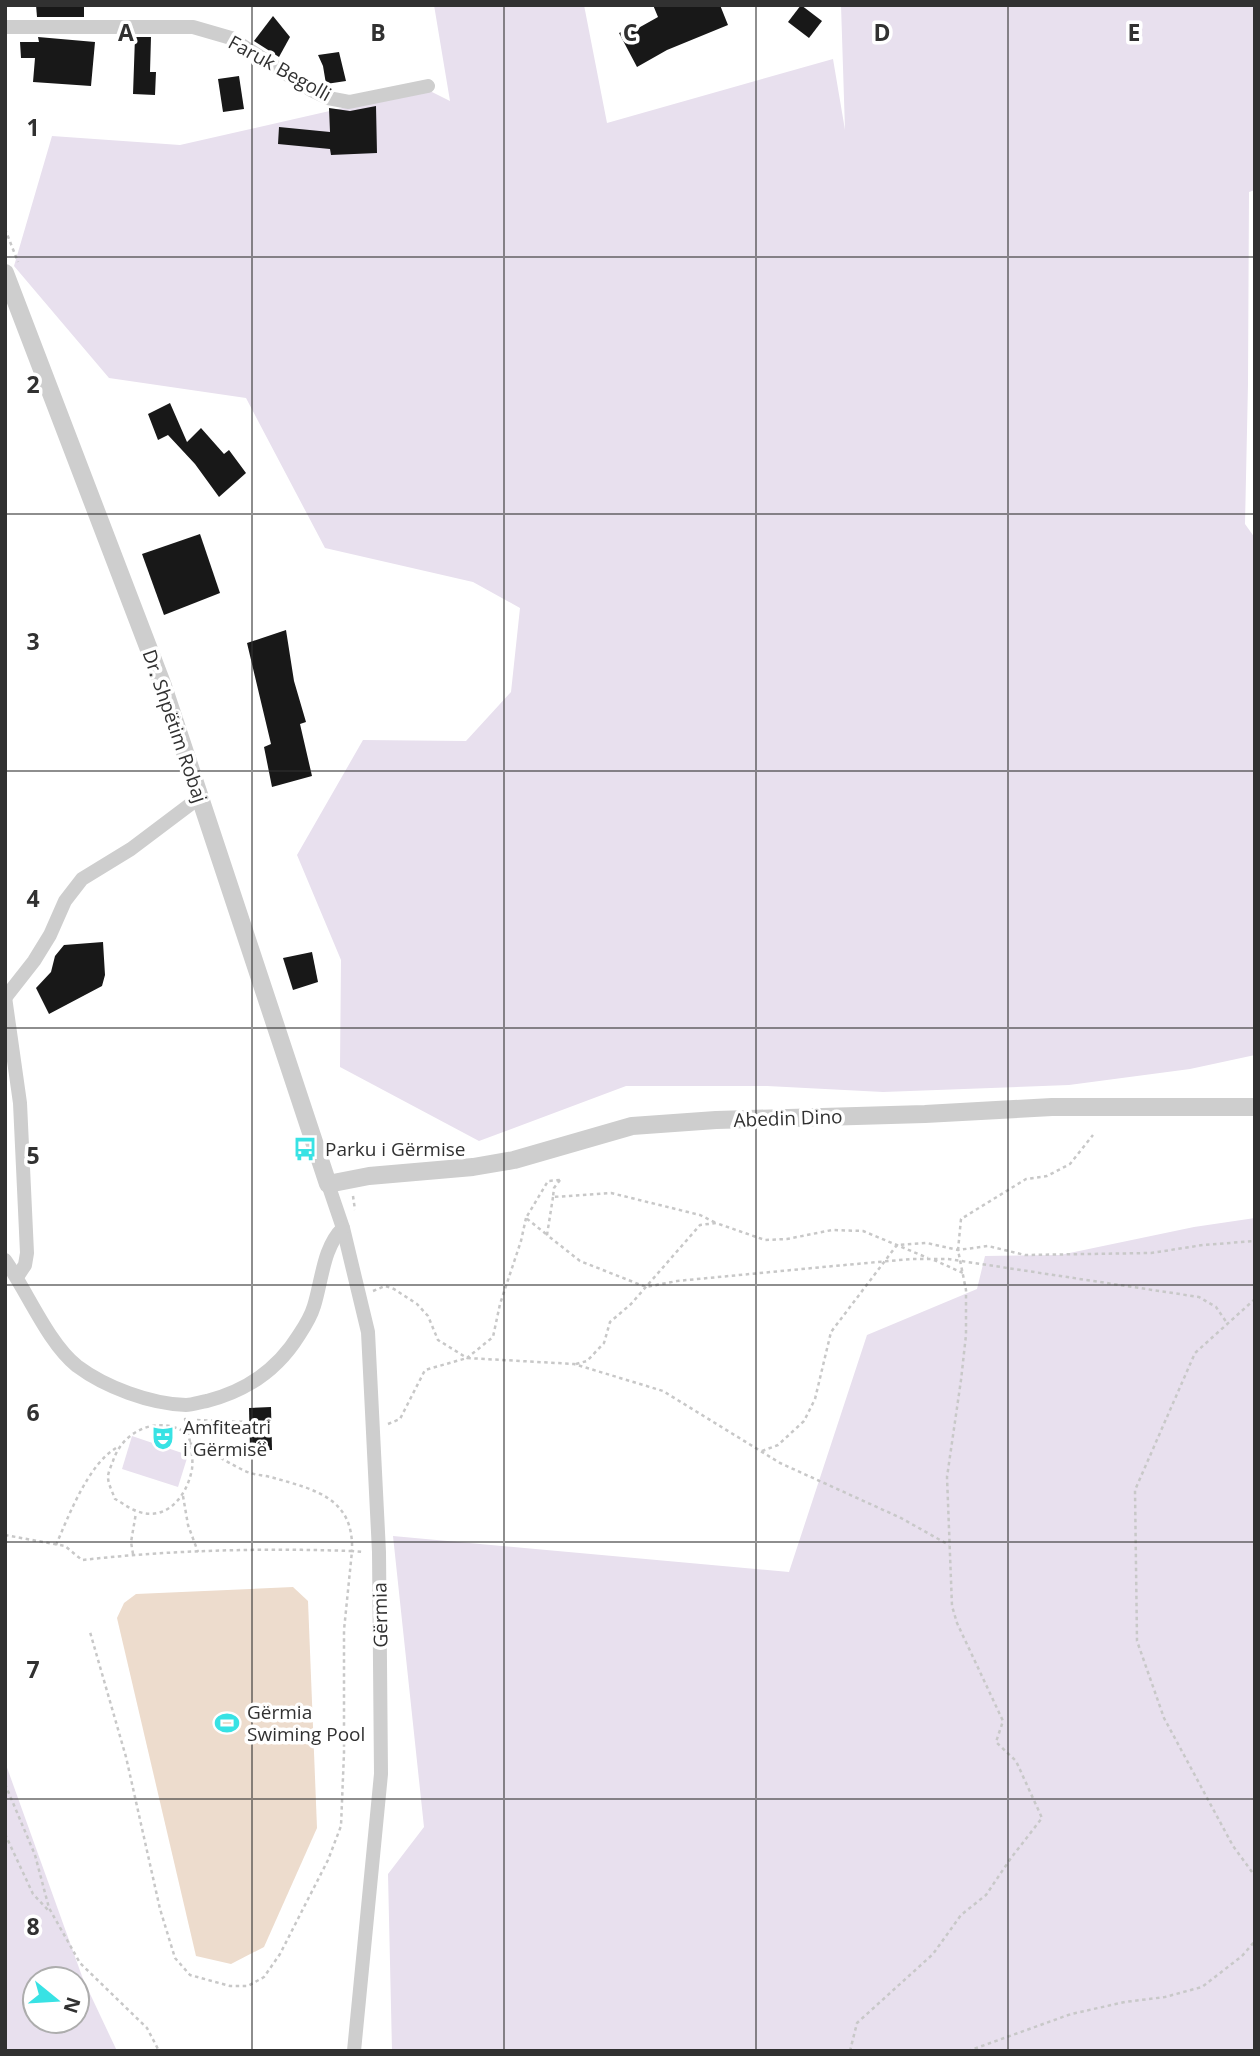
<svg xmlns="http://www.w3.org/2000/svg" width="1260" height="2056" font-family="'Open Sans',sans-serif">
	<rect width="100%" height="100%" fill="#fff"/>
	<g fill="#e8e0ee" fill-rule="evenodd">
		<polygon points="434,5 584,5 607,123 833,59 845,130 841,5 1255,5 1255,190 1249,192 1248,384 1245,524 1255,538 1255,1055 1190,1069 1069,1085 883,1092 767,1086 626,1086 479,1141 340,1067 341,960 297,855 363,740 466,741 511,692 520,608 473,582 325,548 246,398 109,378 14,266 52,136 180,145 426,89 450,101"/>
		<polygon points="1255,1218 1255,2051 392,2051 388,1874 424,1827 393,1536 789,1572 867,1335 977,1289 985,1256 1060,1255 1194,1227"/>
		<polygon points="132,1436 188,1455 178,1487 122,1469"/>
		<path d="M 5,1762 L 83,1979 L 117,2051 L 5,2051 ZM 77,1979 L 77,2021 L 35,2021 L 35,1979 Z"/>
	</g>
	<polygon fill="#eddccd" points="293,1587 308,1601 317,1828 264,1947 231,1964 196,1956 117,1618 124,1603 136,1594"/>
	<g fill="#181818">
		<polygon points="36,5 84,5 84,17 37,17"/>
		<polygon points="653,5 720,5 728,25 667,50 637,67 619,33 631,27 633,31 658,17"/>
		<polygon points="801,5 822,21 809,38 788,22"/>
		<polygon points="273,16 290,37 279,57 254,41"/>
		<polygon points="38,37 95,42 91,86 33,82 35,58 21,58 20,42 39,42"/>
		<polygon points="135,37 151,37 150,72 156,72 155,95 133,94"/>
		<polygon points="339,52 346,81 326,84 323,66 318,55"/>
		<polygon points="239,76 244,109 223,112 218,79"/>
		<polygon points="376,106 377,153 331,155 330,149 278,144 279,127 330,132 329,108 350,111"/>
		<polygon points="170,403 187,442 201,428 224,454 229,450 246,473 219,497 195,464 168,435 158,440 148,414"/>
		<polygon points="200,534 220,593 164,615 142,554"/>
		<polygon points="286,630 294,681 306,722 300,724 312,776 272,787 264,747 271,744 247,643"/>
		<polygon points="103,942 105,975 102,986 49,1014 36,988 51,972 55,956 64,945"/>
		<polygon points="312,952 318,982 293,990 283,958"/>
		<polygon points="271,1407 272,1450 250,1450 249,1408"/>
	</g>
	<g fill="none" stroke-linecap="round" stroke-linejoin="round">
		<g stroke="#c8c8c8" stroke-width="2.5" stroke-dasharray="3.5 3.5" stroke-linecap="butt">
			<polyline points="5,229 18,262"/>
			<polyline points="560,1180 554,1188 553,1197 611,1193 700,1215 716,1223"/>
			<polyline points="353,1196 355,1210"/>
			<polyline points="553,1197 547,1235 580,1261 646,1287 677,1281 834,1266 911,1259 948,1259 1199,1297 1216,1307 1227,1323"/>
			<polyline points="546,1234 526,1218 548,1181 560,1180"/>
			<polyline points="934,1260 963,1273"/>
			<polyline points="373,1291 385,1286 394,1289 417,1304 428,1316 438,1340 467,1358 493,1337 500,1304 521,1241 526,1218"/>
			<polyline points="1255,1299 1195,1353 1135,1490 1137,1641 1164,1718 1233,1846 1255,1876"/>
			<polyline points="576,1364 587,1361 604,1343 610,1322 631,1304 700,1225 716,1223 765,1240 787,1239 832,1230 863,1231 928,1258"/>
			<path d="M 186,1419 L 185,1419 C 188,1434 194,1454 192,1469 C 187,1497 165,1524 134,1510 C 127,1507 121,1502 115,1499 C 113,1493 108,1484 108,1477 C 108,1473 111,1466 113,1461 C 123,1430 159,1414 188,1434"/>
			<polyline points="197,1420 246,1422"/>
			<polyline points="388,1424 400,1419 425,1370 467,1358 574,1364 663,1391 780,1463 901,1518 949,1545"/>
			<path d="M 189,1443 C 209,1449 224,1461 243,1470 C 252,1475 264,1475 274,1478 C 317,1490 354,1499 352,1551 L 363,1552"/>
			<polyline points="762,1451 778,1445 804,1421 815,1399 831,1332 897,1245 927,1243 958,1250 988,1246 1025,1255 1151,1253 1203,1245 1255,1241"/>
			<polyline points="183,1496 188,1525 198,1552"/>
			<path d="M 5,1535 L 65,1546 L 82,1560 C 172,1550 262,1548 352,1551 L 344,1630 L 344,1753 L 341,1826 L 328,1860 L 280,1954 L 264,1977 L 248,1986 L 230,1986 L 190,1975 L 175,1958 L 160,1909 L 126,1757 L 90,1632"/>
			<path d="M 56,1545 C 69,1515 88,1465 116,1448"/>
			<polyline points="133,1554 131,1542 136,1513"/>
			<polyline points="5,1784 35,1855 49,1908 80,1963 147,2028 159,2051"/>
			<polyline points="5,1834 33,1894 48,1910"/>
			<polyline points="850,2051 857,2023 933,1954 961,1915 986,1895 1011,1858 1042,1818 1016,1761 996,1742 1003,1721 957,1623 952,1606 947,1477 961,1380 966,1335 966,1290 958,1250 961,1219 1026,1179 1047,1176 1070,1164 1093,1135"/>
			<polyline points="968,2051 1071,2014 1125,2002 1165,1997 1202,1987 1242,1956 1255,1941"/>
		</g>
		<g stroke="#cecece" stroke-width="14">
			<polyline points="5,27 193,27 231,38 311,90 328,98 349,102 428,86"/>
			<polyline points="5,997 20,1103 27,1253 25,1265 17,1277"/>
			<polyline points="5,998 34,961 50,935 65,901 82,879 131,849 200,797"/>
			<polyline points="328,1184 343,1228 368,1332 379,1552 381,1774 354,2051"/>
			<path d="M 5,1260 C 27,1291 48,1343 77,1366 C 105,1387 150,1404 186,1405 C 193,1405 200,1402 207,1401 C 246,1391 278,1369 299,1335 C 305,1326 311,1316 314,1306 C 322,1281 323,1247 343,1228"/>
		</g>
		<polyline stroke="#cecece" stroke-width="18" points="5,273 163,686 328,1184 369,1176 473,1167 514,1160 632,1126 716,1120 925,1114 1052,1107 1255,1107"/>
	</g>
	<path fill="none" stroke="#313131" stroke-width="2" stroke-opacity="0.55" d="M 252,5 L 252,2051M 504,5 L 504,2051M 756,5 L 756,2051M 1008,5 L 1008,2051M 5,257 L 1255,257M 5,514 L 1255,514M 5,771 L 1255,771M 5,1028 L 1255,1028M 5,1285 L 1255,1285M 5,1542 L 1255,1542M 5,1799 L 1255,1799"/>
	<defs>
		<g id="bus-bare" transform="scale(1.89)"><path d="M-5-6H5V4H4V6H2V4H-2V6H-4V4H-5ZM-3.5-4V0h7V-4ZM-3.5 1.2v1.5H-2V1.2ZM2 1.2v1.5H3.5V1.2Z" fill="#38e2e4" stroke="#fff" stroke-width="2.5" paint-order="stroke"/></g>
		<g id="theatre-bare" transform="scale(1.89)"><path d="M-5-5.5Q0-4 5-5.5V0Q5 5 0 6Q-5 5-5 0ZM-3.3-2.5H-1v1.5H-3.3ZM1-2.5H3.3v1.5H1ZM-2.8 1Q0 5.5 2.8 1Z" fill="#38e2e4" stroke="#fff" stroke-width="2.5" paint-order="stroke"/></g>
		<g id="stadium-bare" transform="scale(1.89)"><path d="M0-5a6.5 5 0 1 0 0 10a6.5 5 0 1 0 0-10ZM-3.5-1.8h7v3.6h-7Z" fill="#38e2e4" stroke="#fff" stroke-width="2.5" paint-order="stroke"/></g>
	</defs>
	<g fill-rule="evenodd">
		<use href="#bus-bare" x="305" y="1149"/>
		<use href="#theatre-bare" x="163" y="1438"/>
		<use href="#stadium-bare" x="227" y="1723"/>
	</g>
	<g text-anchor="middle" stroke-width="7" stroke-linejoin="round" paint-order="stroke">
		<g font-size="19" fill="#313131" stroke="#fff">
			<text transform="translate(280 68) rotate(29)" y="7">Faruk Begolli</text>
			<text transform="translate(175 726) rotate(71)" y="7">Dr. Shpëtim Robaj</text>
			<text transform="translate(788 1118) rotate(-2)" y="7">Abedin Dino</text>
			<text transform="translate(380 1615) rotate(-91)" y="7">Gërmia</text>
		</g>
		<g font-size="19" fill="#313131" stroke="#fff" text-anchor="start">
			<text x="325" y="1156">Parku i Gërmise</text>
			<text x="183" y="1434">Amfiteatri<tspan x="183" dy="22">i Gërmisë</tspan></text>
			<text x="247" y="1719">Gërmia<tspan x="247" dy="22">Swiming Pool</tspan></text>
		</g>
	</g>
	<g font-size="23" text-anchor="middle" font-weight="bold" fill="#313131" stroke="#fff" stroke-width="7" stroke-linejoin="round" paint-order="stroke">
		<text x="126" y="41">A</text>
		<text x="378" y="41">B</text>
		<text x="630" y="41">C</text>
		<text x="882" y="41">D</text>
		<text x="1134" y="41">E</text>
		<text x="33" y="136">1</text>
		<text x="33" y="393">2</text>
		<text x="33" y="650">3</text>
		<text x="33" y="907">4</text>
		<text x="33" y="1164">5</text>
		<text x="33" y="1421">6</text>
		<text x="33" y="1678">7</text>
		<text x="33" y="1935">8</text>
	</g>
	<rect width="1260" height="2056" fill="none" stroke="#313131" stroke-width="14"/>
	<g transform="translate(56 2000) rotate(108)"><circle r="33" fill="#ffffff" stroke="#adadad" stroke-width="2"/>
	<path d="M0-5L12 26L0 18L-12 26Z" fill="#38e2e4"/>
	<text y="-10" font-size="19" font-weight="bold" text-anchor="middle" fill="#313131">N</text>
	</g>
</svg>
